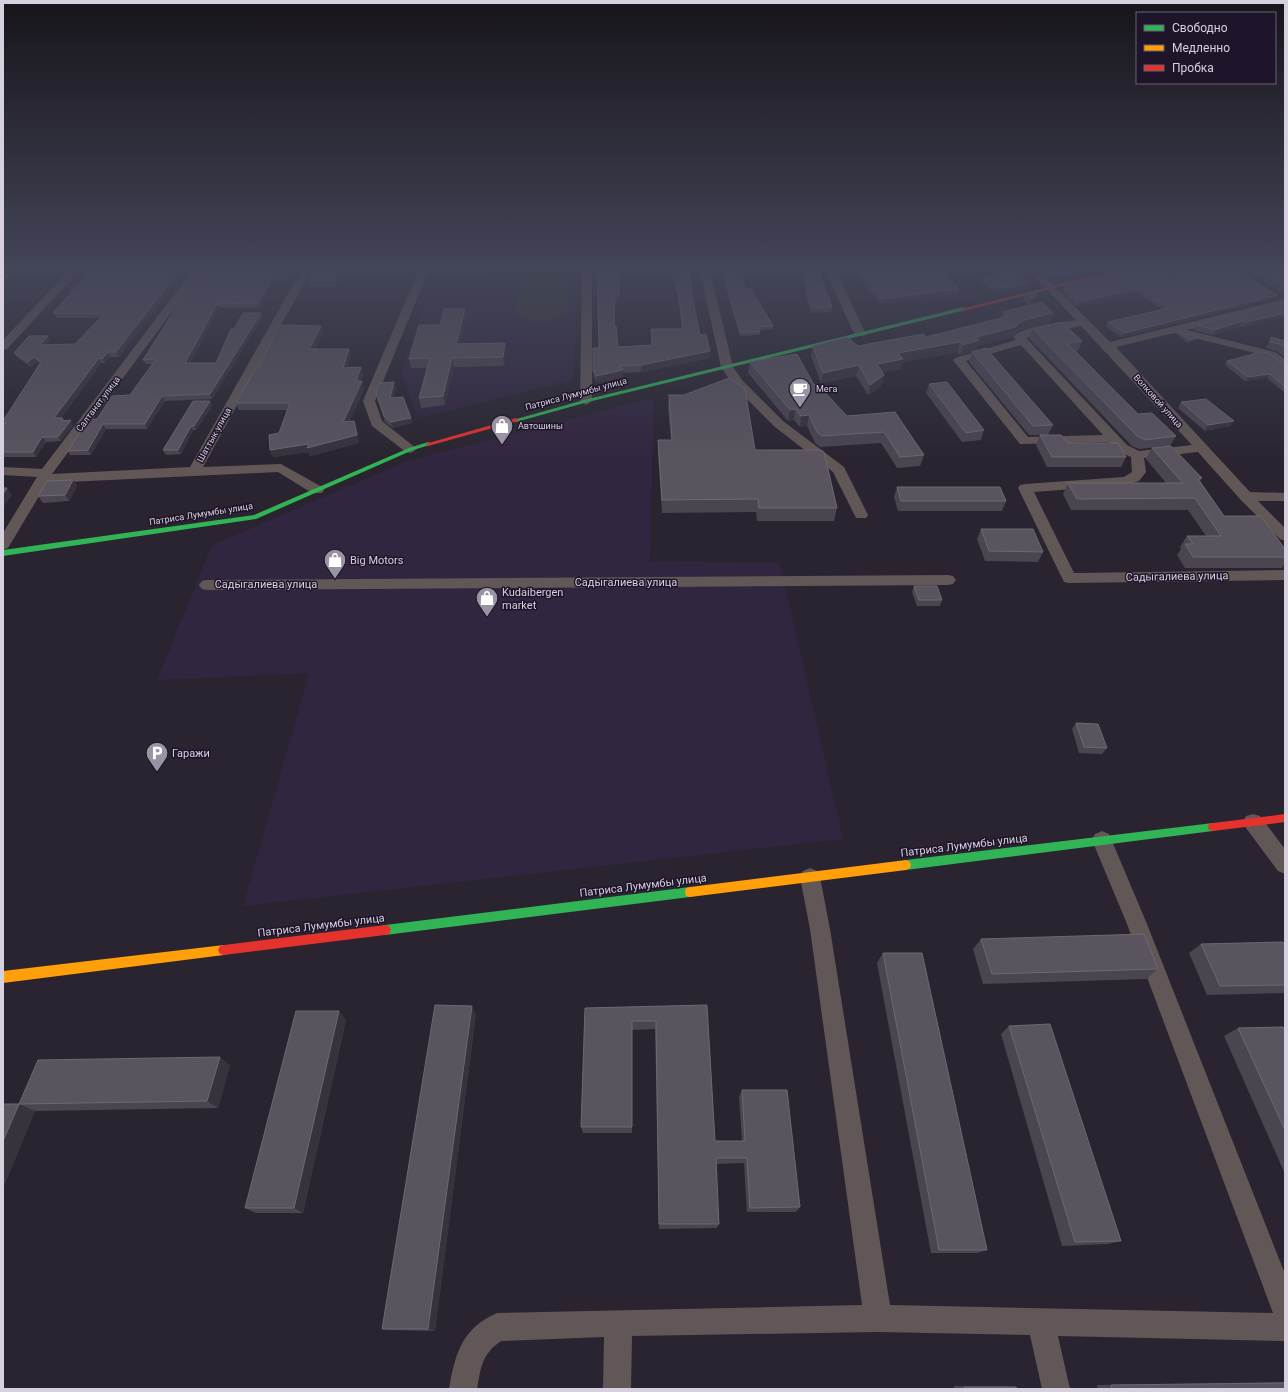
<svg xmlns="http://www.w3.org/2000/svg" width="1288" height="1392" font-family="Roboto,sans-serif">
	<rect width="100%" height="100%" fill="#29242f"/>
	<g fill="#31263f">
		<polygon points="493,267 579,267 573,380 418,418 401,373 427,297 486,297"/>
		<polygon points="654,398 650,561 780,563 843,839 243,906 309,673 157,680 212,545 407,461"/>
	</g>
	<path fill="#333a2b" d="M 525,267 L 569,267 L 571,269 L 566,312 C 553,324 528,327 516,311 L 522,270 Z"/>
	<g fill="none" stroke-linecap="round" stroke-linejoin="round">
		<g fill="#625757" fill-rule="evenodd">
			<polygon points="72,267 83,267 7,349 3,350 3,340"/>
			<polygon points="195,267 205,267 52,474 190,467 303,267 313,267 203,467 281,464 322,487 324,490 322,493 312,493 278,472 47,483 8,548 3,550 3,533 37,477 3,475 3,467 42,469"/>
			<polygon points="420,267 430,267 375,401 382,421 417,449 411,453 406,452 372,426 363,401"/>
			<polygon points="582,267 592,267 592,401 586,405 580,401"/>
			<polygon points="699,267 709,267 733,367 742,380 783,421 844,467 868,515 866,518 856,518 833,472 775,427 734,386 721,367"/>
			<polygon points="824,267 834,267 866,334 864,336 856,336 854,334"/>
			<path d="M 1025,267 L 1036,267 L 1110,342 L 1285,299 L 1285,305 L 1187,330 L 1275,352 L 1285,359 L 1285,368 L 1281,367 L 1267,356 L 1174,333 L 1116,347 L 1250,492 L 1285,493 L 1285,501 L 1258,501 L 1285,528 L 1285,541 L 1280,539 L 1240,499 L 1198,452 L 1144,458 L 1146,472 L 1139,481 L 1126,485 L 1034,492 L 1074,573 L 1285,570 L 1285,580 L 1069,583 L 1064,582 L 1018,488 L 1020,485 L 1025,484 L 1124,477 L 1132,472 L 1131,457 L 1117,451 L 1109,442 L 1020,444 L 953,360 L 955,358 L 1016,340 L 1013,337 C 1022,326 1061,323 1076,320 ZM 1081,326 L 1192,445 L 1139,451 L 1127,445 L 1026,338 L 1033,335 ZM 1021,345 L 1103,435 L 1028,437 L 966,361 Z"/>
			<polygon points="948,575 953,576 956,580 953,584 948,585 207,590 202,589 199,585 202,581 207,580"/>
			<polygon points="1253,814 1260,816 1285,849 1285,874 1278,871 1246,828 1243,822 1246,816"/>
			<path d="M 1102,831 L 1109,834 L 1147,924 L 1285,1274 L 1285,1341 L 1058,1336 L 1070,1389 L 1042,1389 L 1030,1335 L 878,1332 L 632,1336 L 631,1389 L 603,1389 L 604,1337 L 501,1341 C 482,1354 481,1367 477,1389 L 449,1389 C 455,1354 462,1328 497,1313 L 862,1305 L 810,929 L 800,877 L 803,871 L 810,868 L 817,871 L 820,877 L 830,929 L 890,1305 L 1273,1313 L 1127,924 L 1092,840 L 1095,834 Z"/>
		</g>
		<g fill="#30b455" fill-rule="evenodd">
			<polygon points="13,267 18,267 3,282 3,277"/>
			<polygon points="964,307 967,309 966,310 588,402 516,422 513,420 584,400"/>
			<polygon points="428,442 430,443 430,445 413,450 256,519 3,556 3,550 254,515 409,448"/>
			<polygon points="1213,823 1217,824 1218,827 1217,830 1213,831 906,870 902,868 901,865 902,862 906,860"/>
			<polygon points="690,887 694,888 695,892 694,896 690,897 385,935 381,934 379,930 381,926 385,925"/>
		</g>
		<g fill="#ff9f0a" fill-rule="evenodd">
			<polygon points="906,860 910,862 911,865 910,868 906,870 690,897 686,896 685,892 686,888 690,887"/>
			<polygon points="224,945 228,946 230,950 228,954 224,955 3,983 3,971"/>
		</g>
		<g fill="#e5322d" fill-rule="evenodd">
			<polygon points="1128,267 1138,267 964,311 961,309"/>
			<polygon points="516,418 518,419 518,421 428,446 425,444"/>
			<polygon points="1285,814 1285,822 1213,831 1209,830 1208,827 1209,824 1213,823"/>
			<polygon points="385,925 389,926 391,930 389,934 385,935 224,955 220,954 218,950 220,946 224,945"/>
		</g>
	</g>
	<g fill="#4a454f">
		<polygon points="94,267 194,267 188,274 184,271 119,357 110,357 105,363 101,363 61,418 73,425 61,441 46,442 36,457 3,457 3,427 4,426 3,425 3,421 40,364 37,361 31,367 17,357 14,353 50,340 46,345 75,344 100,318 56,318 53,313"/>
		<polygon points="202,267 293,267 288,281 275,281 259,308 219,308 190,363 216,363 234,329 262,318 212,399 165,401 147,429 106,429 91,455 70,455 68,451 97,419 130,395 152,364 146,364 143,360"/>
		<polygon points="345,267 336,287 310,287 309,281"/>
		<polygon points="671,267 689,267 692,295 700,335 710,358 641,372 623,373 623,377 597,383 594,377 593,371 599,348 615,271 619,271 619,300 615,300 614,326 618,347 652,345 651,329 682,329 679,305"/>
		<polygon points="722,267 740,267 745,289 773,326 773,329 760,330 760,335 740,336 729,299"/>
		<polygon points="799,267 817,267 832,307 831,312 811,313 805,293 806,288 807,288"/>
		<polygon points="850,267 876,267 879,270 958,294 881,304"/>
		<polygon points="987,267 1029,267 1035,274 1034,278 1019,268 1016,271 1027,288 996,293 981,283 982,279 996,275"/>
		<polygon points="1038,267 1112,267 1053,282"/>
		<polygon points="1197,267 1232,267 1277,295 1274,299 1122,337 1106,327 1108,322 1162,309 1136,293 1077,307 1062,291 1063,286 1168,275 1198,268"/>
		<polygon points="1240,267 1285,267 1285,294"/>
		<polygon points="1026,294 1037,297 1029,305 1024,300"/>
		<polygon points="1285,302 1285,319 1282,317 1244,327 1240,326 1213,335 1193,330 1196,325"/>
		<polygon points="465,309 466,318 460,344 506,352 504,366 454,367 445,405 421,408 419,398 428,368 411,368 409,359 440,325"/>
		<polygon points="1003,312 1053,313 1050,323 1024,329 1017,332 1012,337 977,346 976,350 960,355 957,352 902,362 901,369 882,372 884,375 881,386 868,395 856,376 821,383 811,356 813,346 858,346 926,337 1000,319"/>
		<polygon points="321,326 323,333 315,349 349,349 351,356 347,368 363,375 360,381 362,381 364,389 349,422 357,429 359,443 310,456 308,452 273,457 270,450 279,433 287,410 239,410 236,403 258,368"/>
		<polygon points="1033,329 1082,341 1078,351 1076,351 1138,414 1176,436 1170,446 1139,449 1132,446 1029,338"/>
		<polygon points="1178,332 1199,337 1197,340 1188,343 1177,335"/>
		<polygon points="1271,337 1285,341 1285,357 1276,351 1266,348 1268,344"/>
		<polygon points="972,352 1053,425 1048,435 1029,435 969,362"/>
		<polygon points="1227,361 1283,364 1285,365 1285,392 1284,392 1267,378 1245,381 1225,365"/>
		<polygon points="750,362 814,385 847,416 895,412 924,455 920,466 897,468 881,443 820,447 815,443 807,426 800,427 794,420 788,421 748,373"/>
		<polygon points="929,384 984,430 981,440 962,442 926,393"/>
		<polygon points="396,388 393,398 411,418 412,423 393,428 385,422 376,393"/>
		<polygon points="669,395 755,450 837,508 834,521 757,521 756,512 662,513 658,453 658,440 671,440 668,408"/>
		<polygon points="210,401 212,406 196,430 193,430 181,454 166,455 163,450"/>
		<polygon points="1181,402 1230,426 1205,431 1178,408"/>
		<polygon points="1040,435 1068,443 1126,457 1121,467 1047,467 1036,445"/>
		<polygon points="1152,448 1202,478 1200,481 1224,516 1285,549 1285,563 1282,568 1185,568 1177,555 1181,549 1180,547 1187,536 1206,536 1188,510 1071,510 1063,494 1068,483 1166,483 1146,459"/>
		<polygon points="73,480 77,486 69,501 43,503 38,496"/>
		<polygon points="897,487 1006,501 1002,511 898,511 894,497"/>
		<polygon points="981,529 1043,552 1038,562 985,561 977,539"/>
		<polygon points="914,586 942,600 940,606 917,606 912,592"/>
		<polygon points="1076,723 1107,748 1102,754 1079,753 1072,729"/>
		<polygon points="981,939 1158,969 1146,979 983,984 973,949"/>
		<polygon points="1201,944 1285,947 1285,993 1207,995 1189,953"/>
		<polygon points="883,953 987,1250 977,1253 931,1253 877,963"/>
		<polygon points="707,1005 715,1141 742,1141 739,1097 742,1090 800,1207 796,1212 747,1212 744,1163 716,1164 719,1224 717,1228 659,1229 655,1029 632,1030 632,1133 583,1133 581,1127 585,1008"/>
		<polygon points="476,1014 435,1331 390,1330 382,1329"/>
		<polygon points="346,1020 303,1213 256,1213 245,1208"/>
		<polygon points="1009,1026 1121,1241 1108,1244 1062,1246 1001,1034"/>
		<polygon points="1238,1028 1285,1032 1285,1174 1224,1036"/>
		<polygon points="230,1065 218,1108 35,1111 3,1188 3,1104 19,1104"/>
		<polygon points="1285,1382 1285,1389 1098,1389 1097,1385"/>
		<polygon points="954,1386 1005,1386 1016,1387 1017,1389 954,1389"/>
	</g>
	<g fill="#37323c">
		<polygon points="182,267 184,271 119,357 116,352"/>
		<polygon points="188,267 194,267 188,274 186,270"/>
		<polygon points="290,267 293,267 288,281 286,276"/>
		<polygon points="341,267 345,267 336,287 334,281"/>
		<polygon points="1095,267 1112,267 1053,282 1054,277"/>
		<polygon points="273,277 275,281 259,308 258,303"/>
		<polygon points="1029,283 1027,288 996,293 998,289"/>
		<polygon points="959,289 958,294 881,304 882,299"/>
		<polygon points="1138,289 1136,293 1077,307 1079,302"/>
		<polygon points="1039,291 1037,297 1029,305 1032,299"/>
		<polygon points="1277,295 1274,299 1122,337 1124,333"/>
		<polygon points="217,304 219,308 187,368 185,363"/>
		<polygon points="465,309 466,318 458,353 456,344"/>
		<polygon points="261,313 262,318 212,399 210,394"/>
		<polygon points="1053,313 1050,323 1024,329 1017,332 1012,337 977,346 976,350 960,355 963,345 977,337 1020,322 1028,319"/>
		<polygon points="1284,313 1282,317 1244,327 1246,322"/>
		<polygon points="1242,321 1240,326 1213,335 1215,330"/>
		<polygon points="321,326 323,333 311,356 309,349"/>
		<polygon points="48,336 50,340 42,350 40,345"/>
		<polygon points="1199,337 1197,340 1188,343 1190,340"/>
		<polygon points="960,342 957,352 902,362 901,369 874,374 877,364 898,353"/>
		<polygon points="505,343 506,352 504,366 503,357"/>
		<polygon points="349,349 351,356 345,375 343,368"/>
		<polygon points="710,351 710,358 641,372 641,365"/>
		<polygon points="108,352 110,357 105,363 102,359"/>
		<polygon points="34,357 37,361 31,367 28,362"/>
		<polygon points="99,358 101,363 57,423 54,418"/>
		<polygon points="452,358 454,367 445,405 443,396"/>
		<polygon points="859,365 856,376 821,383 823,373"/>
		<polygon points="361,367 363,375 358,389 356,381"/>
		<polygon points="623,370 623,377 597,383 596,376"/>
		<polygon points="1270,374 1267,378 1245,381 1248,377"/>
		<polygon points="884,375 881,386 868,395 870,385"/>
		<polygon points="362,381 364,389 346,429 343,422"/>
		<polygon points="394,382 396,388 391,404 390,398"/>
		<polygon points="162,396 165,401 147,429 145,424"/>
		<polygon points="210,401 212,406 196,430 194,426"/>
		<polygon points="795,409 794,420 788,421 790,410"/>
		<polygon points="809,415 807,426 800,427 801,416"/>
		<polygon points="411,418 412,423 393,428 391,422"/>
		<polygon points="71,420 73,425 61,441 58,437"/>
		<polygon points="354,421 357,429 359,443 310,456 308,452 273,457 270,450"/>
		<polygon points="1234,421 1230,426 1205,431 1208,425"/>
		<polygon points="103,424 106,429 91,455 88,450"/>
		<polygon points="191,426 193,430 181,454 178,450"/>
		<polygon points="42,437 46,442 36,457 33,452"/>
		<polygon points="73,480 77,486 69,501 65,495"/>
		<polygon points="7,488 12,495 3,508 3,494"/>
		<polygon points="472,1006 476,1014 435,1331 428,1329"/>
		<polygon points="339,1011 346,1020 303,1213 294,1208"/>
		<polygon points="220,1057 230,1065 218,1108 207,1101"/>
		<polygon points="19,1104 35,1111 3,1188 3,1141"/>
	</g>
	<g fill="#5a545e" stroke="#6d6872">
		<polygon points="94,267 182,267 116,352 108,352 102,359 99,358 54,418 63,418 61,421 71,420 58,437 42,437 33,452 3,452 3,427 7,423 3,423 3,421 41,362 34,357 28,362 14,353 29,336 48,336 40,345 75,344 104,314 53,313"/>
		<polygon points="183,267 188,267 186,270"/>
		<polygon points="202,267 290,267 286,276 273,277 258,303 217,304 185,363 216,363 231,329 234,329 243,313 261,313 210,394 162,396 145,424 103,424 88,450 68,451 88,420 97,419 112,396 130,395 156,359 143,360"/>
		<polygon points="316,267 341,267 334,281 309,281"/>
		<polygon points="597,267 615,267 615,271 619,271 619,294 615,294 614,326 616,326 618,347 652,345 651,329 683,329 679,298 672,267 689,267 692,295 700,335 706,334 710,351 641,365 620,366 623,370 596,376 593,371 593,348 599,348"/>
		<polygon points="723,267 740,267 745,289 751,289 773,326 759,327 760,332 740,332 729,295"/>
		<polygon points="802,267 817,267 832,307 812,308 806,288 809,288"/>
		<polygon points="856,267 876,267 879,270 900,267 939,267 959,289 882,299"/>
		<polygon points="993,267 1017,267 1015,270 1029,283 998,289 982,279 1001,274"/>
		<polygon points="1026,267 1029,267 1035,274"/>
		<polygon points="1044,267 1095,267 1054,277"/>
		<polygon points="1142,267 1155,267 1168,275 1201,267 1232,267 1277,295 1124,333 1108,322 1169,308 1138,289 1079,302 1063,286"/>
		<polygon points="1250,267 1285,267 1285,288"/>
		<polygon points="1038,291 1039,291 1032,299 1026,294"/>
		<polygon points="1042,302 1053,313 1028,319 1020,322 1015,327 977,337 979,340 963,345 960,342 898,353 903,359 877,364 884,375 870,385 859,365 823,373 813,346 847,337 858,346 923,334 926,337 1009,316 1003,312"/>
		<polygon points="1285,302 1285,313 1246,322 1242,321 1215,330 1196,325"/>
		<polygon points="444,309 465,309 456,344 505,343 503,357 452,358 443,396 419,398 430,358 409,359 419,325 440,325"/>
		<polygon points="1062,322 1082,341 1067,343 1138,414 1152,413 1176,436 1145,440 1137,436 1033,329"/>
		<polygon points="279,325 321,326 309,349 349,349 343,368 361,367 356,381 362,381 343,422 354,421 357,435 307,448 309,444 270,450 269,435 279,433 290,403 236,403 256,368 258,368"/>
		<polygon points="1178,332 1199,337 1190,340"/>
		<polygon points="1271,337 1285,341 1285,348 1280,344 1270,342"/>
		<polygon points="986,348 1053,425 1033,426 972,352"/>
		<polygon points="1261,352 1269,353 1283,364 1285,365 1285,387 1270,374 1248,377 1227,361"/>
		<polygon points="797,354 814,385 817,384 847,416 895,412 924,455 900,457 884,432 822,436 817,432 809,415 801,416 795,409 790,410 750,362"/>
		<polygon points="729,378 745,389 755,450 821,450 824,452 837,508 759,508 758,499 662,500 658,440 672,440 669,395 684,395"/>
		<polygon points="394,382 390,398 403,397 411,418 391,422 384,416 376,393 380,383"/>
		<polygon points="947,382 984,430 966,433 929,384"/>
		<polygon points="1206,399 1234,421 1208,425 1181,402"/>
		<polygon points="193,401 210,401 194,426 191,426 178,450 163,450"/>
		<polygon points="1040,435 1061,435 1068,443 1118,443 1126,457 1052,457"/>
		<polygon points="1171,446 1202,478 1198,479 1224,516 1261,516 1285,549 1285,557 1193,557 1185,544 1193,544 1187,536 1221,536 1195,498 1077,499 1068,483 1183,483 1152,448"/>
		<polygon points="73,480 65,495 38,496 47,481"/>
		<polygon points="897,487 1000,487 1006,501 901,501"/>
		<polygon points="3,488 7,488 3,494"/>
		<polygon points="981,529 1033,529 1043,552 989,551"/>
		<polygon points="914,586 937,586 942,600 919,600"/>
		<polygon points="1076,723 1098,724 1107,748 1084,747"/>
		<polygon points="1144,934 1158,969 992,974 981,939"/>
		<polygon points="1283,942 1285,947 1285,985 1220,986 1201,944"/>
		<polygon points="883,953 922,953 987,1250 939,1250"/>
		<polygon points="435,1005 472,1006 428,1329 382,1329"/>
		<polygon points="707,1005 715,1141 745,1141 742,1090 787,1090 800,1207 750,1208 747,1158 716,1158 719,1224 659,1224 656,1021 632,1021 632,1127 581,1127 585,1008"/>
		<polygon points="296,1011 339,1011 294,1208 245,1208"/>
		<polygon points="1050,1024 1121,1241 1075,1242 1009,1026"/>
		<polygon points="1283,1027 1285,1032 1285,1130 1238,1028"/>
		<polygon points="220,1057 207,1101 19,1104 38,1060"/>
		<polygon points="3,1104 19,1104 3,1141"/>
		<polygon points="1285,1383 1285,1389 1112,1389 1111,1385"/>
		<polygon points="964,1387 1016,1387 1017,1389 964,1389"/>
	</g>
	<linearGradient id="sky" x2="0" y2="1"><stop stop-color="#17141a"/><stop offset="0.58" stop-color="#434558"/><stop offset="1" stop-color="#434558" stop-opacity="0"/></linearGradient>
	<rect width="1288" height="462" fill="url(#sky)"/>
	<defs>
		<g id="cafe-pin" transform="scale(1.15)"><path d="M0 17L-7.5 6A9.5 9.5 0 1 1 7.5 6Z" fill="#9994a1" stroke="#1f152a"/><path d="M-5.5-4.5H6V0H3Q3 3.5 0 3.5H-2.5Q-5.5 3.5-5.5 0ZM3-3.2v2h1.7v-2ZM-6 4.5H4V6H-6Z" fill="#fff"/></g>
		<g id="shop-pin" transform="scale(1.15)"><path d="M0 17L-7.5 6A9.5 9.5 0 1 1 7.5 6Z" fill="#9994a1" stroke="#1f152a"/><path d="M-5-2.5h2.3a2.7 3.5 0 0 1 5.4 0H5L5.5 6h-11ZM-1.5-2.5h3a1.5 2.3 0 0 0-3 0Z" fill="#fff"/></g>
		<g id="parking-pin" transform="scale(1.15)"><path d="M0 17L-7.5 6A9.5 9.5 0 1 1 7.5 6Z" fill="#9994a1" stroke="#1f152a"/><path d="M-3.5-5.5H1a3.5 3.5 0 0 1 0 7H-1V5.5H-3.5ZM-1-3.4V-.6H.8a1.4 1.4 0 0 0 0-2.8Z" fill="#fff"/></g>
	</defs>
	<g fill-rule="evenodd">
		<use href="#cafe-pin" x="800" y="389"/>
		<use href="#shop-pin" x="502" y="426"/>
		<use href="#shop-pin" x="335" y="560"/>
		<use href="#shop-pin" x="487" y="598"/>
		<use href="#parking-pin" x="157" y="753"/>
	</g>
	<g text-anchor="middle" stroke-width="3" stroke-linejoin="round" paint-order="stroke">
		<g font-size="9" fill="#d6d0df" stroke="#1f152a" text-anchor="start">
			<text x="816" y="392">Мега</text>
			<text x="518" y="429">Автошины</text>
		</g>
		<g font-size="9" fill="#d6d0df" stroke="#1f152a">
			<text transform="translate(576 394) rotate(-15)" y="3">Патриса Лумумбы улица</text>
			<text transform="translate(1158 401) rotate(48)" y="3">Волковой улица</text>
			<text transform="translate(98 404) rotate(-53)" y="3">Салтанат улица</text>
			<text transform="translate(214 435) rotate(-61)" y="3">Шаттык улица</text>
			<text transform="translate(201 514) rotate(-9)" y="3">Патриса Лумумбы улица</text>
		</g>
		<g font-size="11" fill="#d6d0df" stroke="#1f152a" text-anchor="start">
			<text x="350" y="564">Big Motors</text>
			<text x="502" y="596">Kudaibergen<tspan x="502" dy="13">market</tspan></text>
			<text x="172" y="757">Гаражи</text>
		</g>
		<g font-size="11" fill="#d6d0df" stroke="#1f152a">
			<text transform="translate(1177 576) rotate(-1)" y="4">Садыгалиева улица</text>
			<text x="626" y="586">Садыгалиева улица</text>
			<text x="266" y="588">Садыгалиева улица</text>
			<text transform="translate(964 845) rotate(-7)" y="4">Патриса Лумумбы улица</text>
			<text transform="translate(643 885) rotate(-7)" y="4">Патриса Лумумбы улица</text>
			<text transform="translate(321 925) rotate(-7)" y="4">Патриса Лумумбы улица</text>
		</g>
	</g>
	<rect width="1288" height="1392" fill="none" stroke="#d6d0df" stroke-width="8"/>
	<rect x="1136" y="12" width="140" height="72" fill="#1f152a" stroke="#686072"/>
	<rect x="1144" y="25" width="20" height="6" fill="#30b455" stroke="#686072"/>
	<text x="1172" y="32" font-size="12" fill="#d6d0df">Свободно</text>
	<rect x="1144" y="45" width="20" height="6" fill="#ff9f0a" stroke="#686072"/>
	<text x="1172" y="52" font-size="12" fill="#d6d0df">Медленно</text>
	<rect x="1144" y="65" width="20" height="6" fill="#e5322d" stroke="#686072"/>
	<text x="1172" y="72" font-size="12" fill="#d6d0df">Пробка</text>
</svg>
